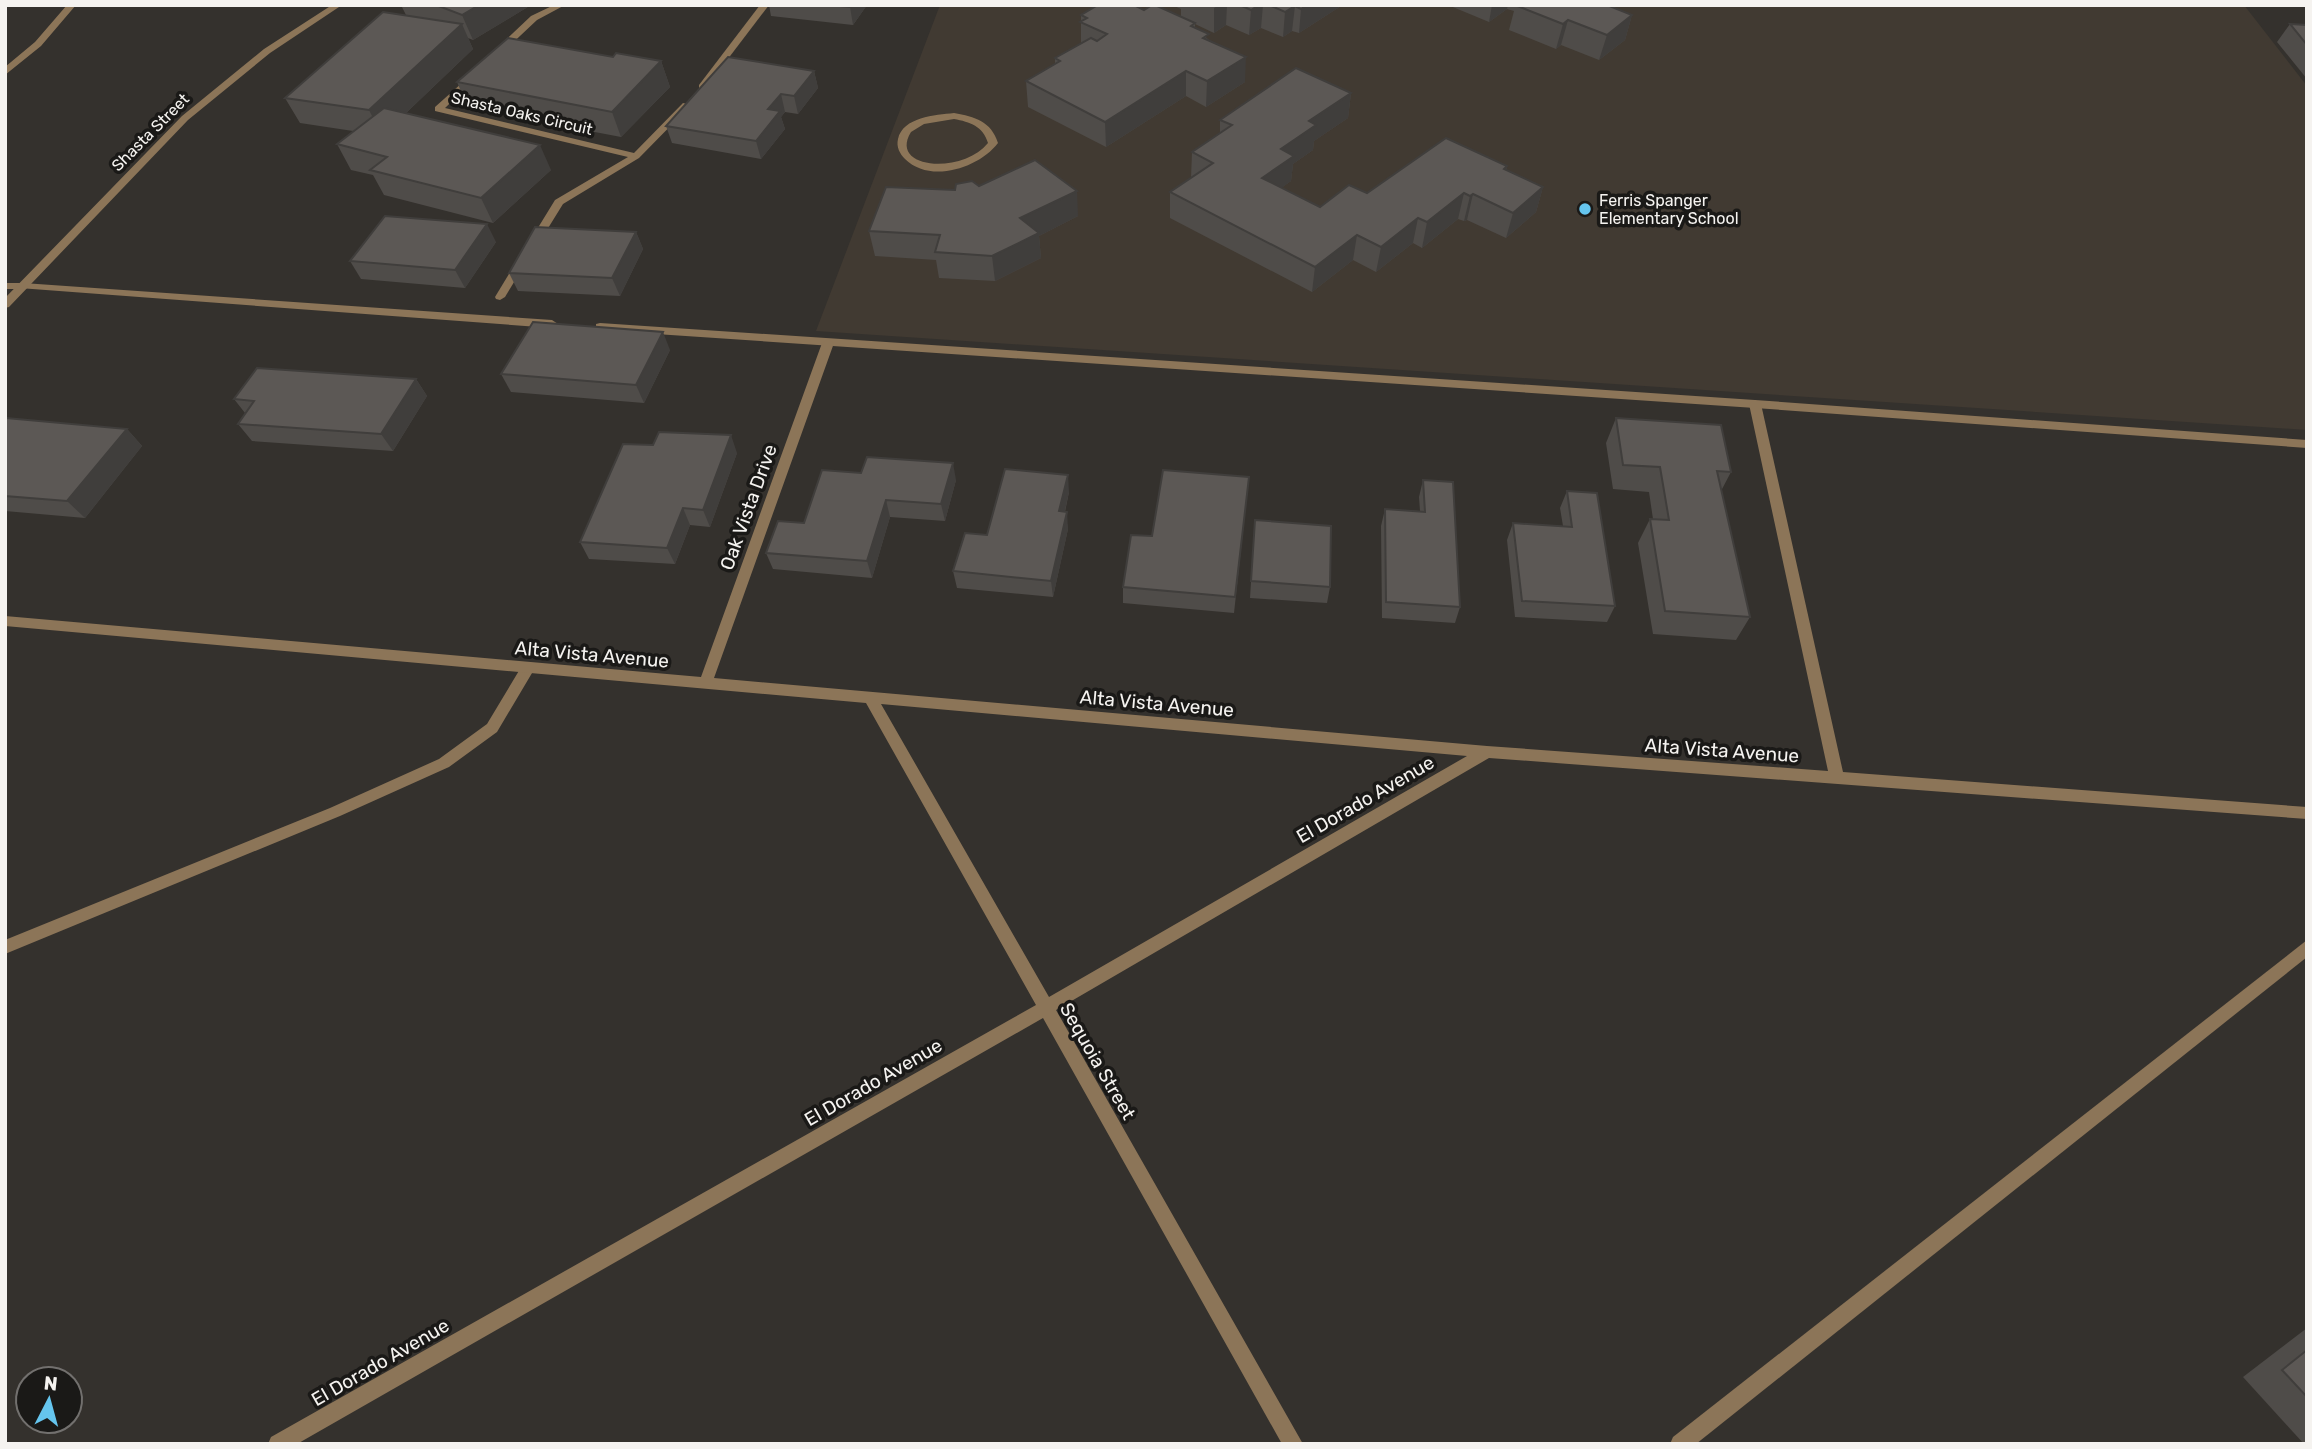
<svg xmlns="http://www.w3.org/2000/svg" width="2312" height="1449" font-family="Rubik,sans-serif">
	<rect width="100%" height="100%" fill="#34312d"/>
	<polygon fill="#413a32" points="940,5 2244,5 2307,86 2307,430 816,331"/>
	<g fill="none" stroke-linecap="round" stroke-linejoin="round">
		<g fill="#8c7558" fill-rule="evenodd">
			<path d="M 954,113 C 975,117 991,121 998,143 C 979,168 930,184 905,159 C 900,154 896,147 898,139 C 903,117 935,115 954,113 ZM 954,119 C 970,122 983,126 988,143 C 962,175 888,169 911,132 L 924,124 Z"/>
			<polygon points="23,283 552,320 558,324 552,328 19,288 18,286"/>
			<polygon points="600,323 1755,400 2307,440 2307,448 1755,408 596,330 596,324"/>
			<polygon points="528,663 533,664 535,668 497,732 449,767 340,816 5,954 5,940 330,808 439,759 487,724 523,664"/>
			<polygon points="2307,940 2307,957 1696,1444 1670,1444 1673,1437"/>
		</g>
		<g fill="#8c7558" fill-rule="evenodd">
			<polygon points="67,5 76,5 41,46 5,75 5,67 35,42"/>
			<polygon points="554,5 565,5 537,20 502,53 496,53 496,49 531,16"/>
			<polygon points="760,5 769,5 705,89 699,89 699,85"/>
			<polygon points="472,74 477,77 475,79 445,108 634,153 683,103 691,105 639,158 563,204 537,246 533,247 528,244 555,200 628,157 435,111 435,107"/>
			<polygon points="520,261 525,264 505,297 500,300 496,299 495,297 515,264"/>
			<polygon points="5,283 23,283 28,286 23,289 5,289"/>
			<path d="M 828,339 L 834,343 L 714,678 L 1487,746 L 1828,771 L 1749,404 L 1755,400 L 1761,404 L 1843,772 L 2307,807 L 2307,819 L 1489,758 L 1056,1010 L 1303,1444 L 1282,1444 L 1043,1018 L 297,1444 L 268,1444 L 271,1437 L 1036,1005 L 866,703 L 5,626 L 5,616 L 701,677 L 822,343 ZM 881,704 L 1467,756 L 1049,997 Z"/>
		</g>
		<polygon fill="#8c7558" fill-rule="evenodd" points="332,5 342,5 270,53 188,120 9,307 5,308 5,298 182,116 264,49"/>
	</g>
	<g fill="#4f4c49">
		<polygon points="401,5 531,5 473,40 468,38 473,49 406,113 551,170 493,223 384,195 373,175 351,170 337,144 353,131 300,123 285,98 410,16 406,15"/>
		<polygon points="769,5 867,5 853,25 771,16"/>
		<polygon points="1172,5 1341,5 1341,6 1299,33 1292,31 1283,37 1261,28 1249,35 1226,25 1214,33 1195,24 1195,28 1209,40 1245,82 1206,107 1186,96 1106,147 1028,107 1026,81 1055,64 1055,58 1081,43 1081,15 1144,10 1181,17 1181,9"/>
		<polygon points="1448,5 1610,5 1610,6 1632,15 1625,40 1599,60 1561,45 1556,49 1509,30 1514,11 1507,9 1489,22"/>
		<polygon points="2290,24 2307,25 2307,79 2277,42"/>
		<polygon points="613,57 661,61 670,87 621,137 468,108 457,82"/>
		<polygon points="814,71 818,88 798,114 785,112 781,117 785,129 761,159 672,143 666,126"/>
		<polygon points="1351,93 1348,118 1314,141 1313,150 1293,164 1291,181 1281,188 1320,207 1367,193 1507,166 1506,170 1543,187 1536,212 1506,238 1467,220 1464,221 1458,219 1422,248 1413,243 1376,272 1353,260 1312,292 1170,218 1170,192 1191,178 1192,152 1220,133 1220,120"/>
		<polygon points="979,186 1078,216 1039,236 1041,258 995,281 939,278 936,260 875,256 869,231 955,190"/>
		<polygon points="636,232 643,249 620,296 518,291 509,273"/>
		<polygon points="496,242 465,288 361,279 350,261"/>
		<polygon points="670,350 644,403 511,392 501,374"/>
		<polygon points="416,379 427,396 393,451 252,441 238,424 245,413 234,399"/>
		<polygon points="1616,418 1731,472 1721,491 1750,617 1736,640 1653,634 1638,543 1650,519 1653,519 1649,492 1613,489 1606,443"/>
		<polygon points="5,419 127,429 142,446 85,518 5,511"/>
		<polygon points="737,453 710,527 690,525 675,564 589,559 580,542"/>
		<polygon points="1249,477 1234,613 1123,603 1123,587 1152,536"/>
		<polygon points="956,480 945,521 890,517 872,578 773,569 766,553 804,523"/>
		<polygon points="1423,480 1460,607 1455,623 1382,618 1381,526 1385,509 1420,511 1419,497"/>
		<polygon points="1567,491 1615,606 1607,622 1515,617 1507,540 1513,523 1563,526 1560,508"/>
		<polygon points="1069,492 1065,512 1068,529 1053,597 957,588 953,571 987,535"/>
		<polygon points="1255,520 1330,587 1327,603 1250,598"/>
		<polygon points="2307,1328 2307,1444 2304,1444 2243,1377"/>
	</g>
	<g fill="#403e3c">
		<polygon points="479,5 531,5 473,40 462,15"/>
		<polygon points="852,5 867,5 853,25 850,7"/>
		<polygon points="1219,5 1227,5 1226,25 1214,33 1214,8"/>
		<polygon points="1259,5 1263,5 1261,28 1249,35 1251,10"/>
		<polygon points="1307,5 1341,5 1341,6 1299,33 1301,9"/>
		<polygon points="1492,5 1508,5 1507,9 1489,22"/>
		<polygon points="1295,6 1292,31 1283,37 1285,12"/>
		<polygon points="1632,15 1625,40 1599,60 1607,35"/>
		<polygon points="1568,20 1561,45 1556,49 1563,24"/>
		<polygon points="462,24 473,49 382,136 369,110"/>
		<polygon points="1246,57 1245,82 1206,107 1207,81"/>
		<polygon points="661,61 670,87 621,137 612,112"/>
		<polygon points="814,71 818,88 798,114 794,96"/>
		<polygon points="1186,71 1186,96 1106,147 1105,122"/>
		<polygon points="1351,93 1348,118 1314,141 1313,150 1293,164 1291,181 1260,204 1262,178 1281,149 1309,121"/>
		<polygon points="781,94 785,112 781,117 785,129 761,159 756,141 768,109"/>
		<polygon points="540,145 551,170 493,223 481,198"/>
		<polygon points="1543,187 1536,212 1506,238 1513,213"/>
		<polygon points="1077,191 1078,216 1039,236 1041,258 995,281 992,256 1020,218"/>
		<polygon points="1464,193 1458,219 1422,248 1427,222"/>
		<polygon points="1473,194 1467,220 1464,221 1470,196"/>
		<polygon points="1418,218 1413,243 1376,272 1381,247"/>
		<polygon points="487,224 496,242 465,288 455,270"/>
		<polygon points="636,232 643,249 620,296 612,278"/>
		<polygon points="1357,235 1353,260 1312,292 1315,267"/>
		<polygon points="663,332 670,350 644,403 636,385"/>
		<polygon points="416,379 427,396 393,451 381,434"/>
		<polygon points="127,429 142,446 85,518 67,501"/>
		<polygon points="731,435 737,453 710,527 703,510"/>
		<polygon points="953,463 956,480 945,521 941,504"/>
		<polygon points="1068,475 1069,492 1061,528 1059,511"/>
		<polygon points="886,500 890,517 872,578 867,561"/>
		<polygon points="683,508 690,525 675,564 667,548"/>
		<polygon points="1067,512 1068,529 1053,597 1051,581"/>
	</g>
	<g fill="#5c5855" stroke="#403e3c" stroke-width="2">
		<polygon points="436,5 479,5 462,15"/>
		<polygon points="829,5 852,5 850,7"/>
		<polygon points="1098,5 1134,5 1144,10 1152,5 1155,5 1195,23 1191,26 1209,34 1203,38 1246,57 1207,81 1186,71 1105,122 1026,81 1060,61 1055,58 1091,38 1097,41 1107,34 1080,22 1087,18 1081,15"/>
		<polygon points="1240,5 1259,5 1251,10"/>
		<polygon points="1269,5 1307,5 1301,9 1295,6 1285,12"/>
		<polygon points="1515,5 1607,5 1632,15 1607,35 1568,20 1563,24"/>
		<polygon points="383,12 462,24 369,110 285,98"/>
		<polygon points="2290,24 2307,25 2307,45"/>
		<polygon points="508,38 613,57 616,53 661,61 612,112 457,82"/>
		<polygon points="728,57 814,71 794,96 781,94 768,109 780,111 756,141 666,126"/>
		<polygon points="1296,68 1351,93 1309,121 1316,125 1281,149 1294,156 1262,178 1320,207 1349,185 1367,193 1446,138 1507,166 1504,169 1543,187 1513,213 1473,194 1470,196 1464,193 1427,222 1418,218 1381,247 1357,235 1315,267 1170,192 1213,163 1192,152 1232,125 1220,120"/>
		<polygon points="384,108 540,145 481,198 370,170 387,157 337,144"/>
		<polygon points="1035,160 1077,191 1020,218 1039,233 992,256 935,252 940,235 869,231 886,187 955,190 956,184 972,181 979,186"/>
		<polygon points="385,216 487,224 455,270 350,261"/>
		<polygon points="535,227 636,232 612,278 509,273"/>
		<polygon points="533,322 663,332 636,385 501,374"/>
		<polygon points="257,368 416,379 381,434 238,424 254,401 234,399"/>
		<polygon points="6,418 127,429 67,501 5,496"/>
		<polygon points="1616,418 1721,425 1731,472 1717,471 1750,617 1665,611 1650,519 1669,520 1660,467 1623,465"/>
		<polygon points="659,432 731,435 703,510 683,508 667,548 580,542 623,444 653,445"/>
		<polygon points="867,457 953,463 941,504 886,500 867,561 766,553 778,521 804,523 822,470 861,473"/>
		<polygon points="1005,469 1068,475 1059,511 1067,512 1051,581 953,571 965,533 987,535"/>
		<polygon points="1163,470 1249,477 1235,597 1123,587 1131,535 1152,536"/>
		<polygon points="1423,480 1453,482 1460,607 1386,602 1385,509 1425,512"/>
		<polygon points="1567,491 1597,493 1615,606 1522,601 1513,523 1572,527"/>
		<polygon points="1255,520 1331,526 1330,587 1251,581"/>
		<polygon points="2307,1350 2307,1397 2282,1370"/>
	</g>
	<circle fill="#65c5ee" stroke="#1a1917" stroke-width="2.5" cx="1585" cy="209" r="7"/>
	<g text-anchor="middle" stroke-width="7" stroke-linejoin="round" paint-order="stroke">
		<g font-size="16" fill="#f5f3f0" stroke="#1a1917">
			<text transform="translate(522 113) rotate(13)" y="6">Shasta Oaks Circuit</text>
			<text transform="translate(150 132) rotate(-45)" y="6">Shasta Street</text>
		</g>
		<g font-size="16" fill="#f5f3f0" stroke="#1a1917" text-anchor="start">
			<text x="1599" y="206">Ferris Spanger<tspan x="1599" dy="18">Elementary School</tspan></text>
		</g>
		<g font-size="19" fill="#f5f3f0" stroke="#1a1917">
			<text transform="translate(748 507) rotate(-70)" y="7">Oak Vista Drive</text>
			<text transform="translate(592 654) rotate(5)" y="7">Alta Vista Avenue</text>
			<text transform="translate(1157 703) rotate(5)" y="7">Alta Vista Avenue</text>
			<text transform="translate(1722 750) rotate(4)" y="7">Alta Vista Avenue</text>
			<text transform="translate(1365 799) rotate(-30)" y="7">El Dorado Avenue</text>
			<text transform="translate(1098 1061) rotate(60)" y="7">Sequoia Street</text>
			<text transform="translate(873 1082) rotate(-30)" y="7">El Dorado Avenue</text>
			<text transform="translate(380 1362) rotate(-30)" y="7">El Dorado Avenue</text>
		</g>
	</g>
	<rect width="2312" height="1449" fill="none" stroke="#f5f3f0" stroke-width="14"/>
	<g transform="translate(49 1400) rotate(6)"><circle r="33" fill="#1a1917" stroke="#72706e" stroke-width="2"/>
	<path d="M0-5L12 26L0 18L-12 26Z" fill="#65c5ee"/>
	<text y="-10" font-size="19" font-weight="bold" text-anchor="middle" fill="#f5f3f0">N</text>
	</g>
</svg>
